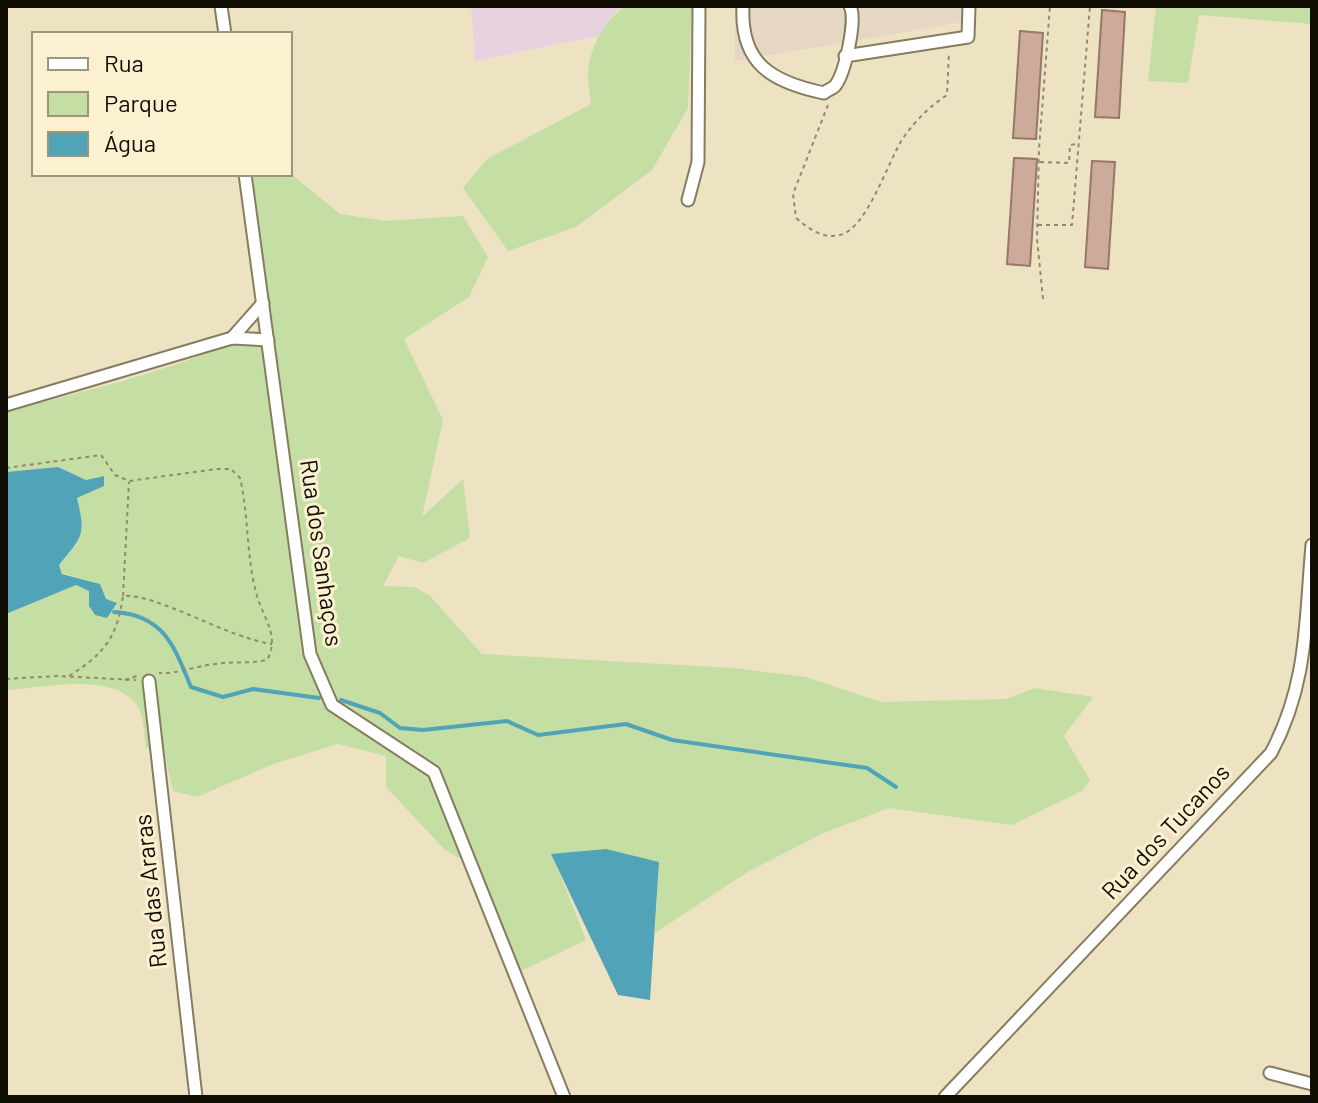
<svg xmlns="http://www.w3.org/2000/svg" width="1318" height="1103" font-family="Barlow,sans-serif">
	<rect width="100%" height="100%" fill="#ede3c2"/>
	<polygon fill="#e8d2e0" points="471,6 627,6 615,12 599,36 475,61"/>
	<polygon fill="#e5d7c4" points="735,6 964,6 963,22 735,61"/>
	<g fill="#c5dea4">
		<path d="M 627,6 L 692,6 L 688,108 L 652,170 L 576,227 L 508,251 L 463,188 L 487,159 L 591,104 C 590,94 587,81 588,71 C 590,47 606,17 627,6 Z"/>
		<polygon points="1156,6 1312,6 1312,24 1199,15 1188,83 1148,81"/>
		<path d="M 290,173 L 340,214 L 386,221 L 463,216 L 488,257 L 469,297 L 404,339 L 443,420 L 422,517 L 463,479 L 470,538 L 423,563 L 399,556 L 383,586 L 415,587 L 430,596 L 482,654 L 734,668 L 806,677 L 881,702 L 1006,699 L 1035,688 L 1093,697 L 1064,736 L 1090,780 L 1082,791 L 1012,825 L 889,808 L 824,833 L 749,871 L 655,933 L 659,862 L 552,854 L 586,940 L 519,972 L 478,869 L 445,850 L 386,787 L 386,756 L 338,744 L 273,764 L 197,797 L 173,791 L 164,751 L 146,748 C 144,736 144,715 137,705 C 111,671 44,688 6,690 L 6,614 L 76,585 L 89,591 L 89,606 L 106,599 L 100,584 L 62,573 L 59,565 C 83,537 86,534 77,498 L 104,486 L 103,476 L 86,480 L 58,467 L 6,472 L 6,412 C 91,389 182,370 260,329 L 265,296 L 252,176 Z"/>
	</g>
	<g fill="#51a4b8">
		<path d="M 58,467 L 86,480 L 104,476 L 104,486 L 77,498 C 86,535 83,536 59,565 L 62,574 L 100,584 L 106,599 L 117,603 L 107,618 L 95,615 L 89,606 L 89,591 L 76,585 L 6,614 L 6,472 Z"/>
		<polygon points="606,849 659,862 650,1000 618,995 551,854"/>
	</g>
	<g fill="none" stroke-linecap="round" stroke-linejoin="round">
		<g stroke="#51a4b8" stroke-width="4">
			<path d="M 114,612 C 164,615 174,646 191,687 L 223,697 L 253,689 L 319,698"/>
			<polyline points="341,700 380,713 400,728 423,730 507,721 538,735 626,724 672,740 867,768 896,787"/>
		</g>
	</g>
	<g fill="#ccab9b" stroke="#967768" stroke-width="2">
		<polygon points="1102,10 1125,12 1119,118 1095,117"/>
		<polygon points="1020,31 1043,33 1036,139 1013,138"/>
		<polygon points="1014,158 1037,159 1030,266 1007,264"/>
		<polygon points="1092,161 1115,162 1108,269 1085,267"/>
	</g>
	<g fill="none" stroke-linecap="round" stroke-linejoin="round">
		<g stroke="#867c5f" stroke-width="15">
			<g id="minor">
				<polyline points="221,6 225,34"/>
				<path d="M 743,6 C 740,64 772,82 824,93 C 827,90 832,89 835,86 C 845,73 857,20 850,6"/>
				<polyline points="845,56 968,37 969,6"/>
				<polyline points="245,174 310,654 332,705 434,772 564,1097"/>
				<polyline points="688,200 698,162 699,6"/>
				<polyline points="232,338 263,303"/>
				<polyline points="6,405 232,338 268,340"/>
				<polyline points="149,681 196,1097"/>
				<polyline points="1270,1073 1312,1084"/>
				<path d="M 945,1097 L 1271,753 C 1308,684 1305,622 1312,545"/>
			</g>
		</g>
		<g stroke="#918a72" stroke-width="2" stroke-dasharray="4 4" stroke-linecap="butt">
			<path d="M 828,105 L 793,194 L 796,218 C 809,229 822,239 840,235 C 867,229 888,161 903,138 C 916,120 929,107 947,95 L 949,52"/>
			<polyline points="1040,162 1069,163 1070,145 1077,144"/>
			<polyline points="1038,225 1072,225 1090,6"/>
			<polyline points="1043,299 1037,239 1039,149 1050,6"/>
			<path d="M 6,468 L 101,455 L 115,475 L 129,481 L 217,469 L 231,469 L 240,478 C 249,516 246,558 257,596 C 264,619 280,637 267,660 C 249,664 233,661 215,664 C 195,666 180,674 159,673"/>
			<polyline points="123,596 129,482"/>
			<path d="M 69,676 C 104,654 117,638 123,596 C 156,593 228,638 272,644"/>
			<polyline points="6,679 57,676 136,680"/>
			<polyline points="125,680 137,676"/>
		</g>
		<use href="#minor" stroke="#fff" stroke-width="11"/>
	</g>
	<g text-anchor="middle" stroke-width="6" stroke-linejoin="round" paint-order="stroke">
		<g font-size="24" fill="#100d03" stroke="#fbf0cf">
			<text transform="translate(321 553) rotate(82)" y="8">Rua dos Sanhaços</text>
			<text transform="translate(1166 832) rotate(-47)" y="8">Rua dos Tucanos</text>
			<text transform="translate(151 891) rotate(-96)" y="8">Rua das Araras</text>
		</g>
	</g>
	<rect width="1318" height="1103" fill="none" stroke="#100d03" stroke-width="16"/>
	<rect x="32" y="32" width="260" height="144" fill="#fbf0cf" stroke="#9d957d" stroke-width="2"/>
	<rect x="48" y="58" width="40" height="12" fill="#ffffff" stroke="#9d957d" stroke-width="2"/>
	<text x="104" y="72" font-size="24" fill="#100d03">Rua</text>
	<rect x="48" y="92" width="40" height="24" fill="#c5dea4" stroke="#9d957d" stroke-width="2"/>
	<text x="104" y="112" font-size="24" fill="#100d03">Parque</text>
	<rect x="48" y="132" width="40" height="24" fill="#51a4b8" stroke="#9d957d" stroke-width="2"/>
	<text x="104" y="152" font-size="24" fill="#100d03">Água</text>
</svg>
